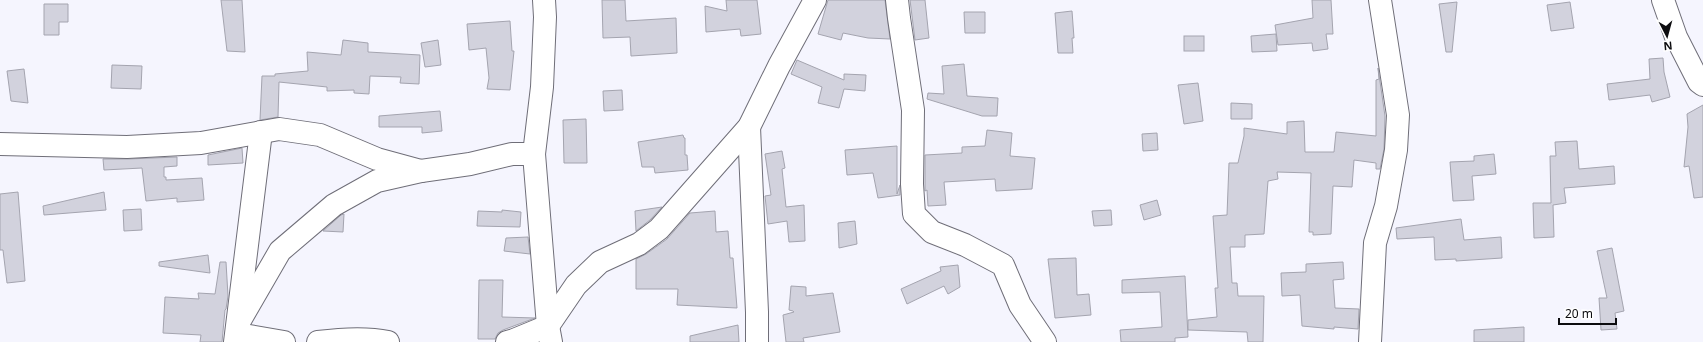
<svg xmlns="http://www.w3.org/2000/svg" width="1703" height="342" font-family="'Noto Sans',sans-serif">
	<rect width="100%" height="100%" fill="#f5f5fe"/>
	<g fill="#d2d2dd" stroke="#a4a4af">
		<polygon points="221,0 242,0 245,52 227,51"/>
		<polygon points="602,0 625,0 626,21 676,18 677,53 631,56 630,37 603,38"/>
		<polygon points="726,0 757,0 761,34 741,36 740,29 706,32 705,6 727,11"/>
		<polygon points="828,0 885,0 890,39 868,38 843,33 841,40 818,34"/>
		<polygon points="910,0 925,0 929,38 915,40"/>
		<polygon points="1312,0 1331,0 1333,34 1326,34 1328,49 1313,51 1312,43 1278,45 1275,25 1313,18"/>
		<polygon points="1457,2 1452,52 1446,52 1439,4"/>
		<polygon points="1570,2 1574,28 1551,31 1547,5"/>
		<polygon points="44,4 68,4 68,22 59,22 59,35 44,35"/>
		<polygon points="1072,11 1074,38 1072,38 1073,53 1058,53 1055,13"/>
		<polygon points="964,12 985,12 985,33 965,33"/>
		<polygon points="510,21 512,51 514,51 510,90 487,89 489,78 486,48 469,50 467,24"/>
		<polygon points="1276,34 1277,51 1252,52 1251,36"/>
		<rect x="1184" y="36" width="20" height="15"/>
		<polygon points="343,40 368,43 368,52 420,55 419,84 400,83 401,77 370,76 369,94 354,93 354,90 327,91 327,87 279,82 278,117 260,120 262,76 275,76 275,74 308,71 307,52 341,55"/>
		<polygon points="438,40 441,65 425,67 421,43"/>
		<polygon points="1663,58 1664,72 1670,97 1652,102 1650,95 1609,100 1607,84 1650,79 1649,59"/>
		<polygon points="797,60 844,80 844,74 866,75 865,91 844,89 839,108 818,103 822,87 791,74"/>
		<polygon points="964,64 967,96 998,98 997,116 982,116 927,99 928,93 944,94 942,66"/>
		<polygon points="112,65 142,66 141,89 111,88"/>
		<polygon points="1378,68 1385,116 1384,149 1380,169 1376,169 1376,163 1354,160 1352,187 1333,186 1331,234 1313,235 1313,232 1309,232 1311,173 1277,172 1278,179 1268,181 1264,234 1245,235 1245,247 1230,247 1232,283 1237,283 1238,296 1264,296 1263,342 1248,342 1247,332 1188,330 1188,320 1217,317 1215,288 1218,288 1213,216 1227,215 1229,163 1238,163 1244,136 1244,128 1287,134 1287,122 1304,121 1305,152 1334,152 1336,132 1376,136 1376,80 1379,79"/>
		<polygon points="24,69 28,103 11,101 7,71"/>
		<polygon points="1198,83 1203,121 1184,124 1178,85"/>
		<polygon points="622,90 623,110 604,111 603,91"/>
		<polygon points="1231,103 1252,104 1252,119 1231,119"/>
		<polygon points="1703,105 1703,197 1694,198 1689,166 1684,167 1688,127 1687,114"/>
		<polygon points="440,111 442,131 422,133 422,127 379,127 379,116"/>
		<polygon points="586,119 587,163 564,163 563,120"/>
		<polygon points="987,130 1012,133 1010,156 1035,158 1032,189 996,191 995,179 944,182 946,205 928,206 927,190 925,191 925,155 962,153 962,147 985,146"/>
		<polygon points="1157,133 1158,150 1143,151 1142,134"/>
		<polygon points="683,135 684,138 685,138 685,155 687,155 688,170 655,173 654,167 642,167 638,142"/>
		<polygon points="1577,141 1579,169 1614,166 1615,184 1564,188 1566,203 1553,205 1554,237 1534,238 1533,203 1551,203 1550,156 1556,156 1555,142"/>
		<polygon points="897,146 897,194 900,185 900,195 878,198 873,173 847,175 845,150"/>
		<polygon points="242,148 243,163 208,165 208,155"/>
		<polygon points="782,151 785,168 782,169 786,207 804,205 805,241 789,242 787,221 768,224 765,196 771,195 765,154"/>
		<polygon points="1494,154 1496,174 1472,176 1474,200 1453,201 1450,162 1474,161 1474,156"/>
		<polygon points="177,157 177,166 164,167 164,177 166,177 166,180 202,178 204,200 177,202 177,198 146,201 142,168 104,170 103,159 128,159"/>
		<polygon points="18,192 25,281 7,283 3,250 0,250 0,194"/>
		<polygon points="104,192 106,210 44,215 43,206"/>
		<polygon points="1157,200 1161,215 1144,220 1140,205"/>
		<polygon points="662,207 650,220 636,231 635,211"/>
		<polygon points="141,209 142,230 124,231 123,210"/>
		<polygon points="502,210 521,212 520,227 477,226 478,211 502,212"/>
		<polygon points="1111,210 1112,225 1094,226 1092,211"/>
		<polygon points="715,211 716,232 728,231 730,258 733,258 737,308 677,305 678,289 636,289 636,259 646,254 667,239 690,213"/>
		<polygon points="344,214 343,232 323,231 341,215"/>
		<polygon points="1461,219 1464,240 1501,237 1502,258 1456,261 1456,259 1435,260 1434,237 1397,239 1396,228"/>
		<polygon points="855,221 857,244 839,248 838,223"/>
		<polygon points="528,237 530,254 504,251 506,238"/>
		<polygon points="1612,248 1624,311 1615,313 1617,329 1601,330 1599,298 1607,298 1597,251"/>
		<polygon points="208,255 210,273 159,266 159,262"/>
		<polygon points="1076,258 1077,295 1089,294 1091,315 1055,318 1048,259"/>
		<polygon points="220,262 226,262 228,296 226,309 225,310 222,342 200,342 201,335 163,333 165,297 199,299 198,293 215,294"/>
		<polygon points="1343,262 1344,279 1333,280 1335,308 1359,309 1358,329 1334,327 1334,329 1302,326 1300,295 1282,296 1281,273 1306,272 1306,264"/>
		<polygon points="958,265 960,287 948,294 944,286 907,304 901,289 941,271 940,267"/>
		<polygon points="1185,276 1188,337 1175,338 1175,342 1121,342 1120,330 1162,327 1160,292 1122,293 1122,280"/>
		<polygon points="479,280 503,280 502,317 535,318 503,330 498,333 495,339 478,339"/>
		<polygon points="791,286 806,287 806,296 833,293 840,332 803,338 804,342 786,342 783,315 794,312 793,311 789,310"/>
		<polygon points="738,325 739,342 690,342 690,336"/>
		<polygon points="1524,327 1524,342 1474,342 1474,330"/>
	</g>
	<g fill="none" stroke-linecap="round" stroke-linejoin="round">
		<g stroke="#6f6e78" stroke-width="24">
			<g id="minor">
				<polyline points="544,0 545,17 542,87 534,154 548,326 551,342"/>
				<polyline points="897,0 899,18 913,110 912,184 914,214 932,232 965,245 1003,265 1020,305 1045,342"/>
				<polyline points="1663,0 1676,37 1699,82 1703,85"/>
				<polyline points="749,127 757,312 757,342"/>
				<polyline points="0,144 127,147 201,143 279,129 320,135 377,159 421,171"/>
				<polyline points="239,322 280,251 334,205 377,181 421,171 470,164 512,154 534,154"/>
				<polyline points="237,334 284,342"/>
				<polyline points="235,342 261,132"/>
				<path d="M 318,342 C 341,339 365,337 388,342"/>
				<polyline points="507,342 514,340 548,326 576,285 600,262 639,244 659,229 749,127 779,66 815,0"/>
				<polyline points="1370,342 1375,243 1386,206 1396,150 1398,115 1380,0"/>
			</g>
		</g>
		<use href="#minor" stroke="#fff" stroke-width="22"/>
	</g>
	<g transform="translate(1667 36) rotate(174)" stroke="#ffffff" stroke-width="3" paint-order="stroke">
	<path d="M0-3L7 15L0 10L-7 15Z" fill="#0c0c0f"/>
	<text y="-6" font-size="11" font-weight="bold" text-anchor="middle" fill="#0c0c0f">N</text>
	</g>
	<path d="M1559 318v6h57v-6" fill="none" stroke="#0c0c0f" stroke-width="2"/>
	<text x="1565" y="318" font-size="12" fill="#0c0c0f" stroke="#ffffff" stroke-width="3" paint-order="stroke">20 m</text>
</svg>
